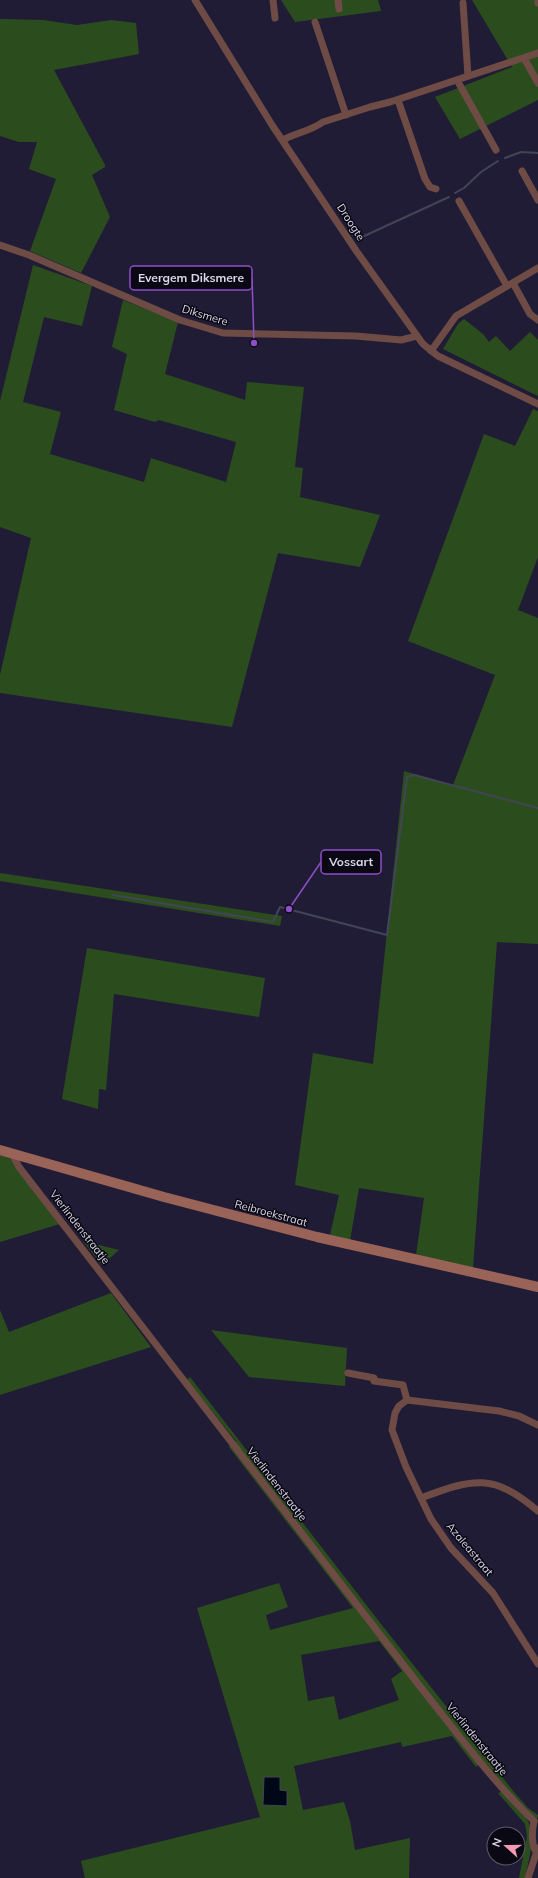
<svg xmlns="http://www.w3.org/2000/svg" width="538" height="1878" font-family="Mulish,sans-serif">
	<rect width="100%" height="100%" fill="#211c35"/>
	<g fill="#2b4d1e" fill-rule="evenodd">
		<polygon points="281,0 378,0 381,11 295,22"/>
		<polygon points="472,0 538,0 538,100 460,139 435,97 512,67"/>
		<polygon points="0,19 43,20 77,25 111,20 136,23 139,54 54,70 105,165 105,167 92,175 110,217 81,273 30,251 56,179 29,169 37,142 19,142 0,136"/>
		<polygon points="33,265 92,286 82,326 44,317 23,402 61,412 50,454 144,482 151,458 226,482 236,442 159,420 155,422 114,410 127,354 112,347 123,300 178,322 165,374 245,400 247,382 304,387 295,467 303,468 300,497 380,515 360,567 278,553 232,727 0,693 0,675 31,538 0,527 0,401"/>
		<polygon points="464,319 483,334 489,342 496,336 510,351 530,332 538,340 538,396 443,349 458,324"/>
		<polygon points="533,409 538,411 538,557 518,610 538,618 538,944 497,942 473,1268 416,1255 424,1198 359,1188 350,1241 330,1235 339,1195 295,1185 313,1053 373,1064 404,771 453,785 495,675 408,641 484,434 515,446"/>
		<polygon points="0,873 282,916 280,926 0,881"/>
		<polygon points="87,948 265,978 259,1017 114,994 106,1090 99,1089 98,1109 62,1099"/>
		<polygon points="0,1155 9,1157 60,1224 0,1242"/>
		<polygon points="83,1241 119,1250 102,1265"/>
		<polygon points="111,1293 151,1347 0,1395 0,1310 9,1332"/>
		<polygon points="211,1330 347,1348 345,1386 249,1377"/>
		<path d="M 190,1377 L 381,1624 L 514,1792 L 528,1808 L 538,1815 L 538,1818 C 525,1816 493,1773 483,1761 L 476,1767 L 452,1736 L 402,1747 L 401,1742 L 294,1766 L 303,1810 L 344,1802 L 350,1821 L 355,1850 L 410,1838 L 409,1878 L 85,1878 L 81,1861 L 260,1817 L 197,1608 L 279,1583 L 288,1607 L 266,1615 L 270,1630 L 353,1608 L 229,1447 L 236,1441 L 187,1380 ZM 379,1641 L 402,1671 L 391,1679 L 399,1700 L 339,1720 L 334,1696 L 308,1701 L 301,1655 Z"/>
		<path d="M 503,1791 C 510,1799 520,1808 526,1817 C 537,1836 529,1858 525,1878 L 519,1878 L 527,1836 L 525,1824 L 498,1793 Z"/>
	</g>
	<polygon fill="#000716" stroke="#414555" points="264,1777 280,1777 280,1790 287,1791 287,1806 263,1805"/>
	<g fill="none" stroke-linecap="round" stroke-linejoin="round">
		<g stroke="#414555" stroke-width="2">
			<polyline points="505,158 521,152 538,153"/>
			<polyline points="455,193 464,188 481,172 498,161"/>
			<polyline points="362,237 449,197"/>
			<polyline points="113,895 273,922 280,907 387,935 407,777 414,775 538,808"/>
		</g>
		<g stroke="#6e4b44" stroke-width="7">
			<polyline points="195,0 272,125 357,252 423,344 438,356 538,404"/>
			<polyline points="273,0 275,18"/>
			<polyline points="338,0 339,9"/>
			<polyline points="538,0 538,3"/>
			<polyline points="463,3 468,76"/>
			<polyline points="315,22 346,115"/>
			<polyline points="524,58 538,83"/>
			<polyline points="457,80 496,150"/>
			<polyline points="398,100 425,179 430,187 436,189"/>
			<path d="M 283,140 C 295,133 311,131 323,122 L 370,107 L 390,102 L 538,53"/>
			<polyline points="522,171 538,200"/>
			<polyline points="459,201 507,286"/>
			<polyline points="0,245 29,255 180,320 223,333 356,336 401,340 417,336"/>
			<polyline points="513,283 530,314 538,320"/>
			<polyline points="431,351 456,316 538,268"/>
			<path d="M 12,1154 L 19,1167 L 422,1689 C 458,1734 492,1781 534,1821"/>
			<polyline points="348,1373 374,1378 374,1381 403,1385 407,1400"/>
			<polyline points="538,1425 519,1416 499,1411 407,1400 399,1406 395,1413 392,1430 406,1467 431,1519 451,1548 493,1593 538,1664"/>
			<path d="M 421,1498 C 474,1478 493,1473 538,1511"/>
			<path d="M 534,1821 C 532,1830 531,1844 536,1852"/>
			<polyline points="528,1878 538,1848"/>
		</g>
		<polyline stroke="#996358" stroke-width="10" points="0,1150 164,1197 317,1237 538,1287"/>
	</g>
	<g text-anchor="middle" stroke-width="3" stroke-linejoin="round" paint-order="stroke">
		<g font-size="11" fill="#d9d7e8" stroke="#0a0813">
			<text transform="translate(351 222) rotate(57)" y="4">Droogte</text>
			<text transform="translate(205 315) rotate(17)" y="4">Diksmere</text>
			<text transform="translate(271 1213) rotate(15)" y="4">Reibroekstraat</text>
			<text transform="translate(80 1227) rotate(52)" y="4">Vierlindenstraatje</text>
			<text transform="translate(277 1484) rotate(52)" y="4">Vierlindenstraatje</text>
			<text transform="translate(470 1549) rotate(50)" y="4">Azaleastraat</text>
			<text transform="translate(477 1739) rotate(51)" y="4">Vierlindenstraatje</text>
		</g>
	</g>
	<path fill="none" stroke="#8e4ec7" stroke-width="1.5" d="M254 343L252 278M289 909L321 862"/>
	<g fill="#8e4ec7" stroke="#0a0813" stroke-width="1.5">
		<circle cx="254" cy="343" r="4"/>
		<circle cx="289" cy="909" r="4"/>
	</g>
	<g fill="#0a0813" stroke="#8e4ec7" stroke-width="1.5">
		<rect x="130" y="266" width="122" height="24" rx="4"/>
		<rect x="321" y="850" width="60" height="24" rx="4"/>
	</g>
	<g font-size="12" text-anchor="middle" font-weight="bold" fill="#d9d7e8">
		<text x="191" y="282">Evergem Diksmere</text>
		<text x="351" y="866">Vossart</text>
	</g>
	<g transform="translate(506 1846) rotate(291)"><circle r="19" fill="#0a0813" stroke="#5d5b68"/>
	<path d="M0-3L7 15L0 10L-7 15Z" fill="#f09ab6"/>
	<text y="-6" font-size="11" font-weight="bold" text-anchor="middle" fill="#d9d7e8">N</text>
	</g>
</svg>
